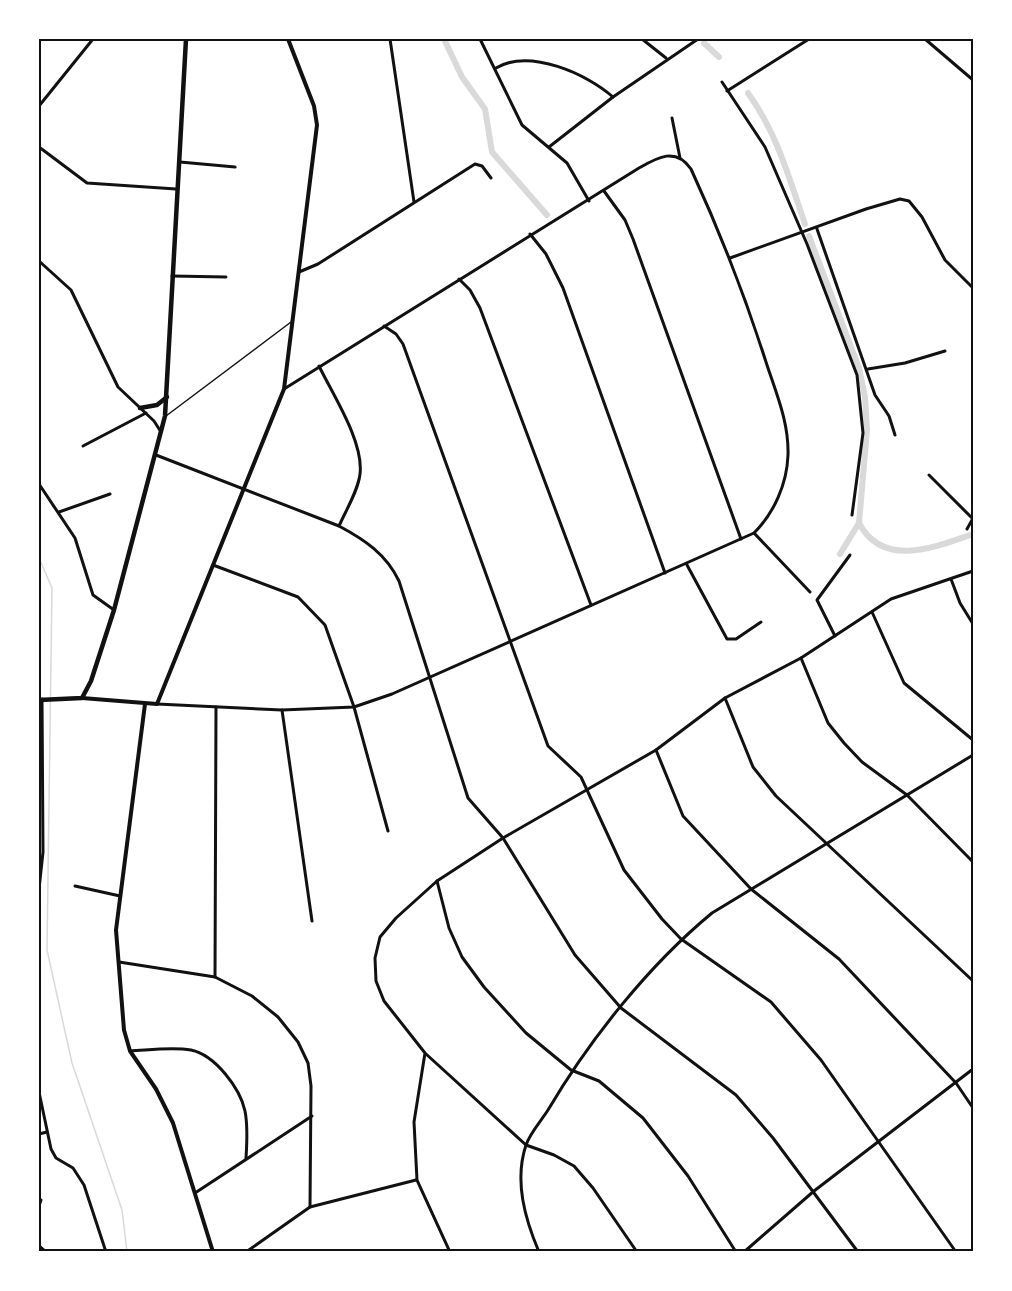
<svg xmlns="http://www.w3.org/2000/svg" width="1012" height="1291" font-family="'Libre Baskerville',serif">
	<rect width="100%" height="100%" fill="#fff"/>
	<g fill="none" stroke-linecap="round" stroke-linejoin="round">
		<polyline stroke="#d9d9d9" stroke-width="1.5" points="39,558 52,588 47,950 72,1063 122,1210 127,1252"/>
		<g stroke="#d9d9d9" stroke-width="6">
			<polyline points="444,39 462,77 485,109 492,152 547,215"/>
			<polyline points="704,43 719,57"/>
			<path d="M 748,93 C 777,133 789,178 805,224"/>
			<polyline points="809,236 859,368 865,397 867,430 859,523 840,554"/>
			<path d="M 859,523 C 883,569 936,547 973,534"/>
		</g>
		<polyline stroke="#111" stroke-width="1.5" points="166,416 291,322"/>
		<g stroke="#111" stroke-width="3">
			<polyline points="390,39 414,202"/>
			<polyline points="480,39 522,125 567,163 589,201"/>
			<polyline points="642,39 666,58"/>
			<polyline points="925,39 973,80"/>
			<path d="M 496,68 C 530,48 587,74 613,97"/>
			<polyline points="722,82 765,147 807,244 857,375 863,433 852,515"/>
			<polyline points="727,91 809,39"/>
			<polyline points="39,106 93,39"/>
			<polyline points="672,118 680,158"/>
			<polyline points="39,147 87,183 176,189"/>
			<polyline points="549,147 613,97 698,39"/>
			<polyline points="180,162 235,167"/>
			<polyline points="604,191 625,220 633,239 741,539"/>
			<polyline points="817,229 875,395 889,416 895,435"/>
			<polyline points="530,234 546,254 563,288 665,573"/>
			<polyline points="730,258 866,209 900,199 909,201 922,217 945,260 973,288"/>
			<polyline points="39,261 71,290 118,387 154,421 161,432"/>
			<polyline points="299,272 318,264 475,164 482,166 491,178"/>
			<polyline points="172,276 226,277"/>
			<polyline points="459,279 470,290 480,308 591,605"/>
			<polyline points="384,326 396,334 403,344 548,746 581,777 624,870 662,919 681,939 771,1002 821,1060 956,1252"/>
			<path d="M 319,366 C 333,395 364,442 360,474 C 358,491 346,510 339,526"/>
			<polyline points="868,369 905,363 945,351"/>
			<polyline points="83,446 146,413"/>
			<path d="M 156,455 L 339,526 C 365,540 386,554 399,581 L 468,798 L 503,838 L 575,955 L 621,1008 L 736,1095 L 773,1138 L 858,1252"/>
			<polyline points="929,475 973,519"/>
			<polyline points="39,484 75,538 93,595 114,610"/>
			<polyline points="59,512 110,494"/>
			<polyline points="967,529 972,520"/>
			<polyline points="754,533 810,592"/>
			<polyline points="213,565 298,597 325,625 354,707 388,831"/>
			<polyline points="687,565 727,639 736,639 761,622"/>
			<polyline points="951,579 960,603 973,624"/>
			<polyline points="872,612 904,683 973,740"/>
			<polyline points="835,636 817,600 850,555"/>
			<polyline points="801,658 828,723 844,743 862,762 907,795 973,862"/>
			<polyline points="725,698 753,767 776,796 973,981"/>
			<path d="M 157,704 L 282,710 L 354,707 L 392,694 L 754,533 C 774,513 787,484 788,455 C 789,422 776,393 766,362 C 745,296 720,232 691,169 C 676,147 658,157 639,168 L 284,389"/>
			<polyline points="282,710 312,921"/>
			<polyline points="656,750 683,816 751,889 839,959 956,1083 973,1108"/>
			<polyline points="437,881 449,928 462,957 484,987 526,1033 571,1070 599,1081 643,1118 688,1176 736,1252"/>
			<polyline points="75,886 120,896"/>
			<polyline points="39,889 43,852 42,699"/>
			<polyline points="119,962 215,977 252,996 278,1017 298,1042 308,1063 311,1086 310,1207"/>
			<polyline points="215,977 216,707"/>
			<path d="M 130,1051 C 150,1050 172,1047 191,1050 C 215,1055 240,1088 245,1111 C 248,1126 247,1143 246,1158"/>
			<polyline points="426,1054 526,1145 554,1155 574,1166 593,1188 637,1252"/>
			<polyline points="39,1092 51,1149 56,1158 73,1168 84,1185 106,1252"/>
			<polyline points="39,1134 47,1132"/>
			<polyline points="195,1193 312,1116"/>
			<polyline points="39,1206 41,1200"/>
			<polyline points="39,1246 46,1252"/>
			<polyline points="246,1252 310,1207 416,1180"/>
			<polyline points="450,1252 417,1180 414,1122 425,1053 384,1001 376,981 375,958 380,937 396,918 437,881 503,838 656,750 725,698 801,658 891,599 973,571"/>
			<path d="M 539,1252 C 525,1219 514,1181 526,1145 C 530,1133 541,1121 548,1110 C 590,1039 649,965 712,913 L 973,755"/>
			<polyline points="744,1252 814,1191 973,1069"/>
		</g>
		<g stroke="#111" stroke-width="4">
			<polyline points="82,698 157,704 284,389 317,125 314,106 288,39"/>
			<polyline points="145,704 116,930 124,1030 130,1051 156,1089 173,1123 213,1252"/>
		</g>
		<g stroke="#111" stroke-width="4.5">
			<polyline points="140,408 157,405 167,397"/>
			<polyline points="39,700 82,698 91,681 114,610 165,416 186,39"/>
		</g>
	</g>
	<rect width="1012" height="1291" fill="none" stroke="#ffffff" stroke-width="81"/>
	<rect x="40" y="40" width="932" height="1210" fill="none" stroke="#111" stroke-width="2"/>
</svg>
